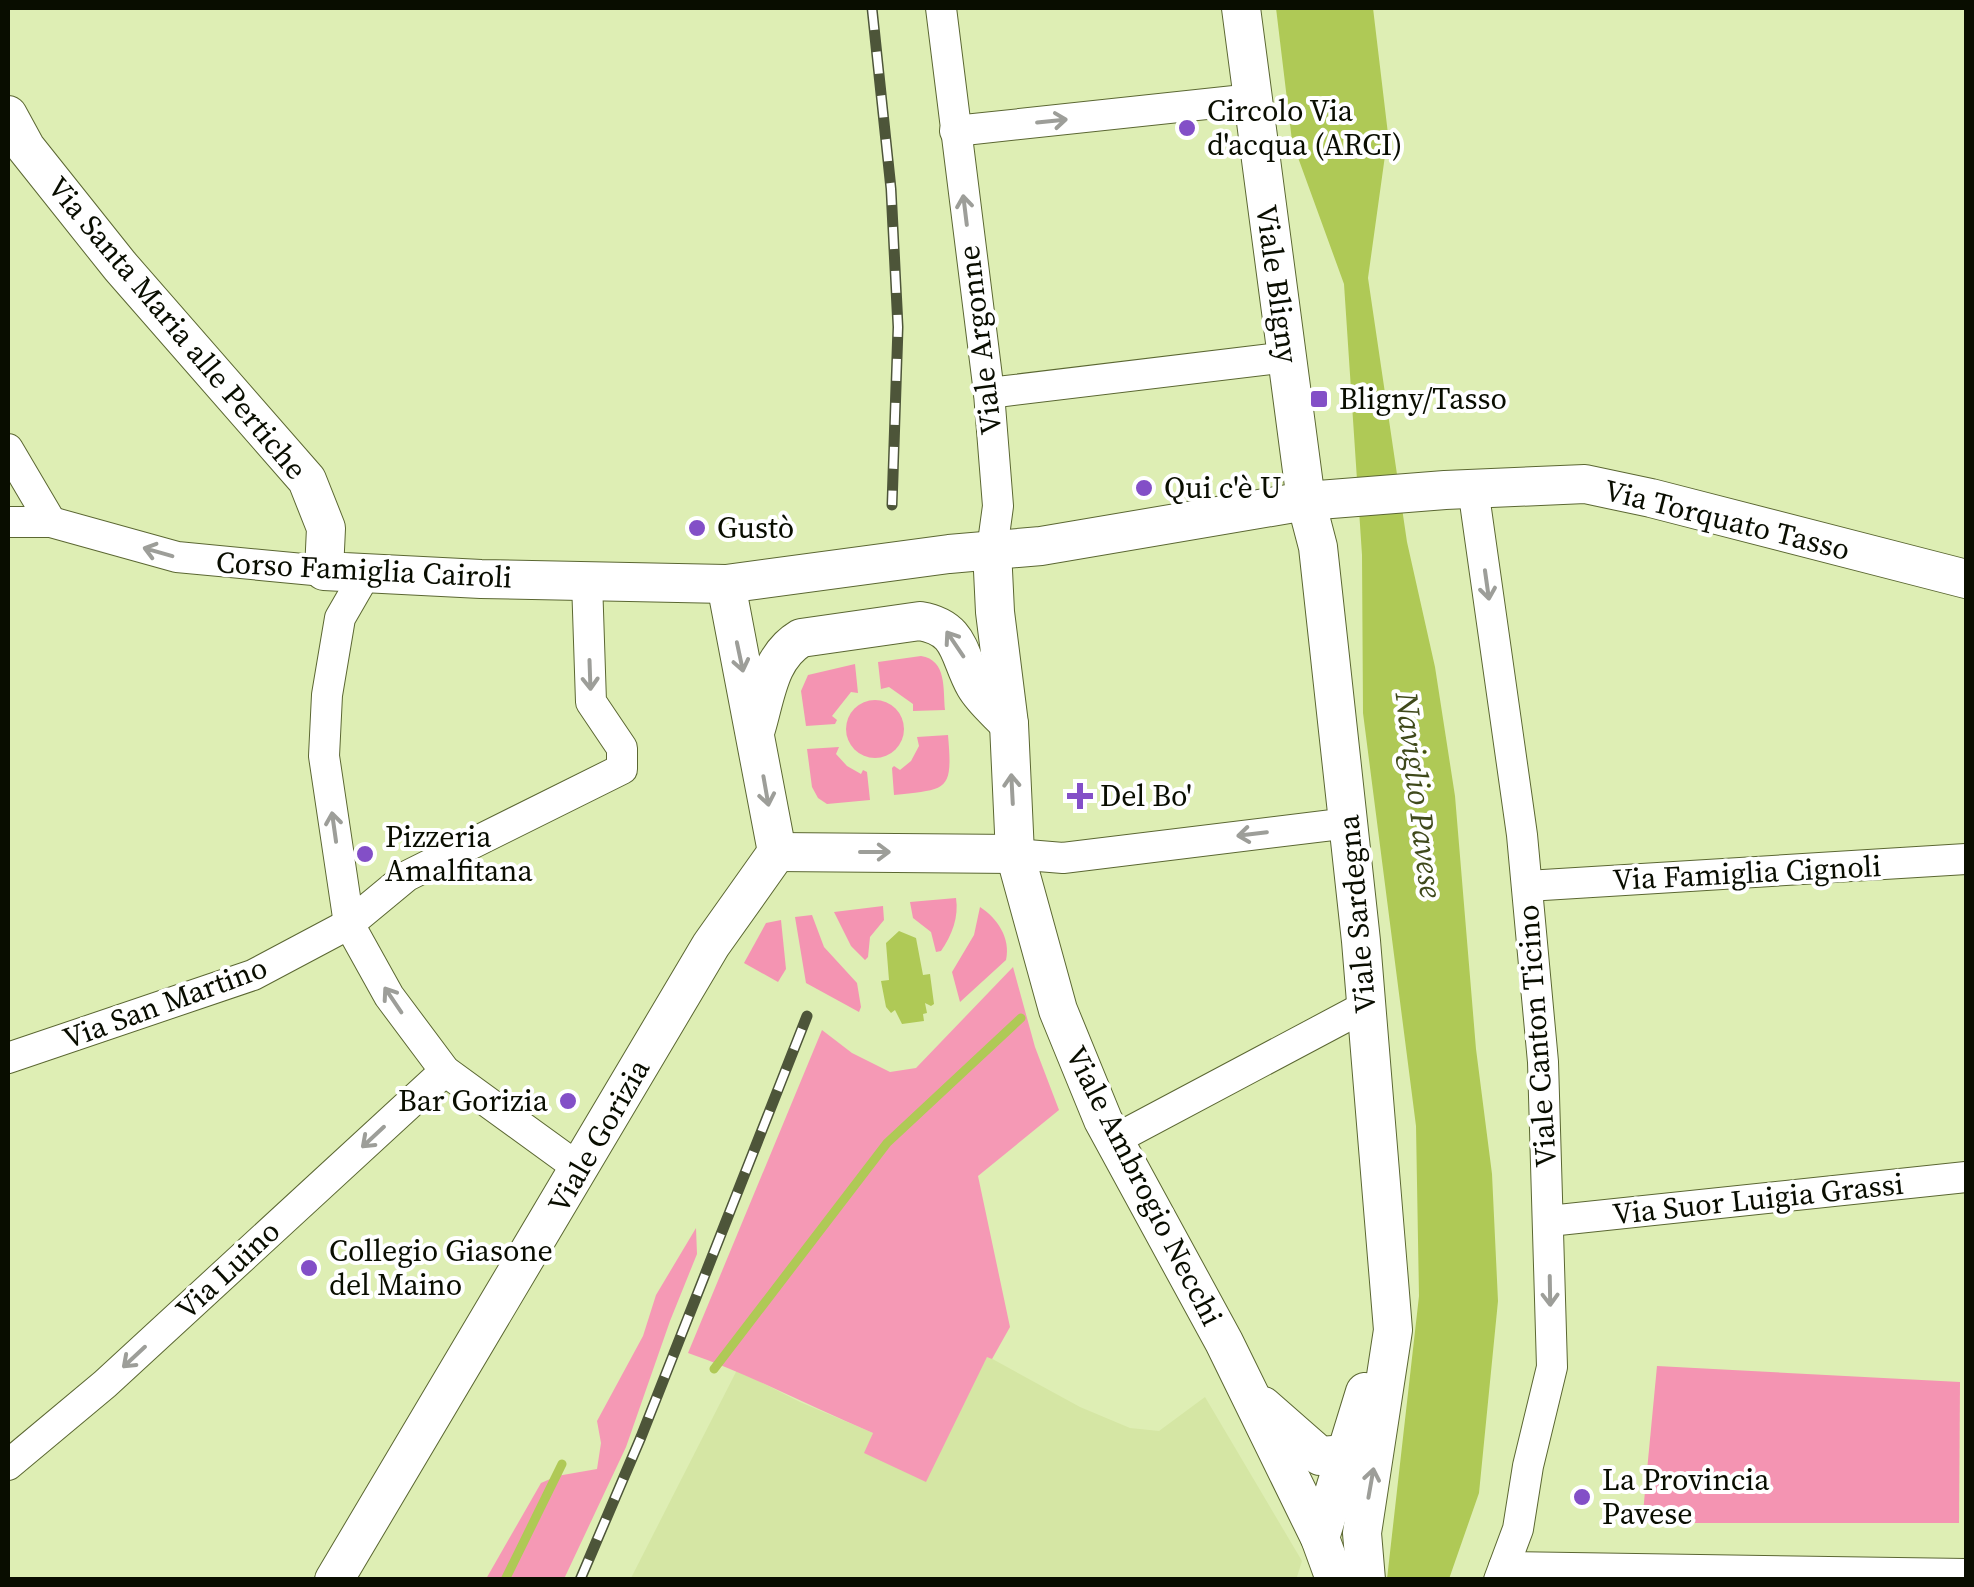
<svg xmlns="http://www.w3.org/2000/svg" width="1974" height="1587" font-family="'Source Serif 4',serif">
	<rect width="100%" height="100%" fill="#deeeb4"/>
	<polygon fill="#d5e6a4" points="987,1356 1080,1407 1130,1428 1159,1431 1205,1397 1302,1561 1296,1580 630,1580 737,1370 800,1402 873,1433 865,1453 953,1422"/>
	<g fill="#f494b2">
		<path d="M 921,656 C 947,660 943,689 945,710 L 913,711 L 913,704 L 889,687 L 881,689 L 878,662 Z"/>
		<polygon points="855,664 858,693 851,692 832,716 837,720 835,724 806,726 801,691 808,675"/>
		<circle cx="875" cy="729" r="29"/>
		<path d="M 948,735 C 953,792 948,789 894,795 L 892,768 L 894,766 L 900,770 L 911,761 L 919,746 L 917,737 Z"/>
		<polygon points="839,747 836,754 847,766 861,774 863,770 867,772 870,800 827,804 818,798 812,787 807,749"/>
		<path d="M 956,898 C 959,917 952,935 941,951 L 936,952 L 931,932 L 913,918 L 910,902 Z"/>
		<polygon points="883,906 884,920 870,937 868,957 865,960 851,946 834,912"/>
		<path d="M 980,907 C 997,918 1011,938 1006,960 L 960,1002 L 952,972 L 974,935 Z"/>
		<polygon points="812,915 824,947 857,983 861,1007 859,1012 806,983 795,917"/>
		<polygon points="781,920 786,969 778,982 744,963 766,923"/>
		<polygon points="1657,1366 1960,1382 1959,1523 1642,1523"/>
	</g>
	<g fill="#f599b5">
		<path d="M 1013,967 L 1035,1047 L 1059,1110 L 978,1176 L 1010,1327 L 992,1359 L 987,1357 L 926,1482 L 864,1453 L 873,1433 C 811,1407 752,1375 688,1353 L 822,1030 L 852,1053 L 890,1072 L 916,1068 Z"/>
		<polygon points="696,1228 697,1254 670,1321 626,1447 564,1579 486,1579 541,1483 557,1476 597,1469 601,1443 597,1421 643,1336 656,1295"/>
	</g>
	<g fill="#afc956">
		<polygon points="1276,8 1373,8 1388,134 1368,278 1407,542 1435,667 1455,796 1476,1049 1492,1174 1498,1301 1479,1493 1449,1579 1387,1579 1419,1296 1416,1126 1363,713 1362,555 1344,284 1292,141"/>
		<polygon points="899,931 916,938 923,975 930,974 934,1004 931,1006 925,1003 927,1013 923,1014 924,1021 902,1024 895,1010 891,1013 886,1007 881,981 889,980 886,943"/>
	</g>
	<g fill="none" stroke-linecap="round" stroke-linejoin="round">
		<g stroke="#afc956" stroke-width="9">
			<polyline points="714,1369 887,1143 1021,1018"/>
			<polyline points="505,1580 562,1464"/>
		</g>
		<g stroke="#5b6732" stroke-width="32">
			<g id="minor">
				<polyline points="941,8 989,393 998,506 992,550"/>
				<polyline points="955,131 1253,99"/>
				<polyline points="989,393 1287,357"/>
				<polyline points="8,449 51,522"/>
				<polyline points="1473,488 1522,835 1543,1062 1552,1367 1528,1466 1518,1529 1499,1580"/>
				<polyline points="8,522 51,522 177,557 324,571"/>
				<polyline points="366,573 340,618 327,695 324,756 349,924 389,996 445,1071 580,1169"/>
				<polyline points="1015,854 1063,858 1349,823"/>
				<polyline points="1527,886 1966,859"/>
				<polyline points="8,1058 253,975 349,924 407,876 622,769 622,748 591,702 587,581"/>
				<polyline points="1114,1140 1366,1006"/>
				<polyline points="1549,1221 1966,1177"/>
				<polyline points="8,1465 105,1384 445,1071"/>
				<polyline points="1504,1567 1966,1574"/>
			</g>
		</g>
		<g stroke="#5b6732" stroke-width="40">
			<g id="tertiary">
				<polyline points="1241,8 1306,501 1318,547 1361,941 1393,1330 1362,1533 1366,1580"/>
				<polyline points="8,115 26,148 120,266 307,480 326,528 324,571 481,579 726,584 949,554 1041,546 1306,501 1445,490 1585,484 1651,498 1966,579"/>
				<polyline points="992,550 995,612 1009,724 1015,854 1058,1010 1103,1120 1224,1342 1320,1538 1332,1571 1339,1580"/>
				<polyline points="726,584 777,852"/>
				<path d="M 756,729 C 766,696 769,657 801,638 L 920,621 C 962,628 958,656 975,686 C 983,700 998,712 1009,724"/>
				<polyline points="777,852 1015,854"/>
				<polyline points="1263,1406 1320,1456 1347,1454"/>
				<polyline points="1320,1538 1365,1392"/>
				<polyline points="334,1580 711,945 777,852"/>
			</g>
		</g>
		<use href="#minor" stroke="#fff" stroke-width="30"/>
		<use href="#tertiary" stroke="#fff" stroke-width="38"/>
		<g stroke="#4d5539" stroke-width="11">
			<g id="rail">
				<polyline points="872,8 891,189 898,327 892,505"/>
				<polyline points="580,1580 641,1437 807,1016"/>
			</g>
		</g>
		<use href="#rail" stroke="#fff" stroke-width="8" stroke-dasharray="22" stroke-linecap="butt"/>
	</g>
	<defs><path id="oneway-shaft" d="M-6 0H5M1.5-3L5.5 0L1.5 3" fill="none" stroke-width="1.6" stroke-linecap="round" stroke-linejoin="round" transform="scale(2.5)"/></defs>
	<g stroke="#9d9e99">
		<use href="#oneway-shaft" transform="translate(1052 121) rotate(-6)"/>
		<use href="#oneway-shaft" transform="translate(965 210) rotate(-97)"/>
		<use href="#oneway-shaft" transform="translate(158 552) rotate(-164)"/>
		<use href="#oneway-shaft" transform="translate(1487 585) rotate(82)"/>
		<use href="#oneway-shaft" transform="translate(955 644) rotate(-124)"/>
		<use href="#oneway-shaft" transform="translate(740 657) rotate(78)"/>
		<use href="#oneway-shaft" transform="translate(590 675) rotate(88)"/>
		<use href="#oneway-shaft" transform="translate(1012 789) rotate(-93)"/>
		<use href="#oneway-shaft" transform="translate(766 791) rotate(80)"/>
		<use href="#oneway-shaft" transform="translate(334 827) rotate(-98)"/>
		<use href="#oneway-shaft" transform="translate(1252 834) rotate(173)"/>
		<use href="#oneway-shaft" transform="translate(875 852)"/>
		<use href="#oneway-shaft" transform="translate(393 1000) rotate(-124)"/>
		<use href="#oneway-shaft" transform="translate(373 1137) rotate(137)"/>
		<use href="#oneway-shaft" transform="translate(1550 1291) rotate(89)"/>
		<use href="#oneway-shaft" transform="translate(134 1357) rotate(137)"/>
		<use href="#oneway-shaft" transform="translate(1371 1483) rotate(-80)"/>
	</g>
	<g fill="#834fc7" stroke="#fff" stroke-width="4">
		<circle cx="1187" cy="128" r="10"/>
		<rect x="1309" y="389" width="20" height="20" rx="5"/>
		<circle cx="1144" cy="488" r="10"/>
		<circle cx="697" cy="528" r="10"/>
		<path d="M1075 781h10v10h10v10h-10v10h-10v-10h-10v-10h10z"/>
		<circle cx="365" cy="854" r="10"/>
		<circle cx="568" cy="1101" r="10"/>
		<circle cx="309" cy="1268" r="10"/>
		<circle cx="1582" cy="1497" r="10"/>
	</g>
	<g text-anchor="middle" stroke-width="8" stroke-linejoin="round" paint-order="stroke">
		<g font-size="30" fill="#090d00" stroke="#fff" text-anchor="start">
			<text x="1207" y="121">Circolo Via<tspan x="1207" dy="34">d'acqua (ARCI)</tspan></text>
			<text x="1339" y="409">Bligny/Tasso</text>
			<text x="1164" y="498">Qui c'è U</text>
			<text x="717" y="538">Gustò</text>
			<text x="1100" y="806">Del Bo'</text>
			<text x="385" y="847">Pizzeria<tspan x="385" dy="34">Amalfitana</tspan></text>
			<text x="548" y="1111" text-anchor="end">Bar Gorizia</text>
			<text x="329" y="1261">Collegio Giasone<tspan x="329" dy="34">del Maino</tspan></text>
			<text x="1602" y="1490">La Provincia<tspan x="1602" dy="34">Pavese</tspan></text>
		</g>
		<g font-size="30" fill="#090d00" stroke="#fff">
			<text transform="translate(1277 284) rotate(82)" y="10">Viale Bligny</text>
			<text transform="translate(177 328) rotate(50)" y="10">Via Santa Maria alle Pertiche</text>
			<text transform="translate(980 340) rotate(-97)" y="10">Viale Argonne</text>
			<text transform="translate(1727 520) rotate(14)" y="10">Via Torquato Tasso</text>
			<text transform="translate(364 570) rotate(3)" y="10">Corso Famiglia Cairoli</text>
			<text transform="translate(1747 873) rotate(-3)" y="10">Via Famiglia Cignoli</text>
			<text transform="translate(1357 914) rotate(-95)" y="10">Viale Sardegna</text>
			<text transform="translate(165 1003) rotate(-20)" y="10">Via San Martino</text>
			<text transform="translate(1537 1036) rotate(-94)" y="10">Viale Canton Ticino</text>
			<text transform="translate(599 1136) rotate(-60)" y="10">Viale Gorizia</text>
			<text transform="translate(1144 1186) rotate(63)" y="10">Viale Ambrogio Necchi</text>
			<text transform="translate(1758 1199) rotate(-6)" y="10">Via Suor Luigia Grassi</text>
			<text transform="translate(228 1270) rotate(-43)" y="10">Via Luino</text>
		</g>
		<g font-size="32" font-style="italic" fill="#3f491b" stroke="#fff">
			<text transform="translate(1419 795) rotate(83)" y="11">Naviglio Pavese</text>
		</g>
	</g>
	<rect width="1974" height="1587" fill="none" stroke="#090d00" stroke-width="20"/>
</svg>
